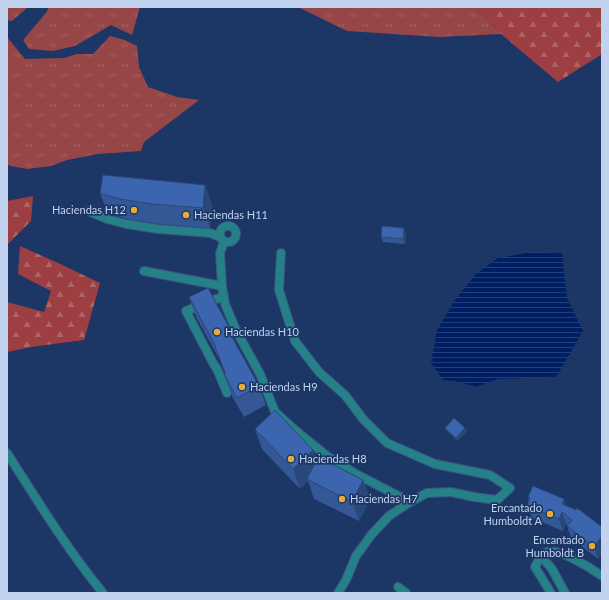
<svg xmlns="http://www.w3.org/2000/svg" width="609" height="600" font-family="Lato,sans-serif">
	<defs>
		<pattern id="grass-tufts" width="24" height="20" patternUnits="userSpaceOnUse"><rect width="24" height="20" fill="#964647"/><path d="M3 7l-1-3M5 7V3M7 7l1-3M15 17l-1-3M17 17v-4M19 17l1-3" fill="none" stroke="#a36062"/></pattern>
		<pattern id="forest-firs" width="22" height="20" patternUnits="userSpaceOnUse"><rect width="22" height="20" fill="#9d3f42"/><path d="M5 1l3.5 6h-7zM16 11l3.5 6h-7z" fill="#ad6367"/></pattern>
		<pattern id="water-rules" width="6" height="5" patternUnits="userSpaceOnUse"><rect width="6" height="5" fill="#001e62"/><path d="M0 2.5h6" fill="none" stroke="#233e79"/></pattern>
	</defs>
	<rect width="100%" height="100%" fill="#1c3665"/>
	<g fill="url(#grass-tufts)">
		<polygon points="7,7 28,7 12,21 7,20"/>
		<polygon points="49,7 140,7 132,35 111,25 75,46 53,51 29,49 23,40 46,13"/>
		<polygon points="298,7 475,7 501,34 439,37 347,31"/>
		<polygon points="110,36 125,40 137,46 139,67 148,87 177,97 199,100 144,142 141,151 98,154 67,160 51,166 27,169 11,166 7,164 7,37 25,59 65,58 76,54 93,54"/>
	</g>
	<g fill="url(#forest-firs)">
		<polygon points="475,7 602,7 602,54 558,82 501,34"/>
		<polygon points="33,196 31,221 7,245 7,201"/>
		<polygon points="20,246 56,262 100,283 84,340 31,347 7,352 7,302 44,312 51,291 18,274"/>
	</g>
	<polygon fill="url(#water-rules)" points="533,252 562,253 567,298 583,331 556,377 498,379 476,387 456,381 443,380 431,363 437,330 455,300 476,274 498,258"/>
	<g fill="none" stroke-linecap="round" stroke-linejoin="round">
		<g stroke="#3a527e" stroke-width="10">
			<g id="minor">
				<polyline points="88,211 107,219 126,224 158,229 210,233 220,237"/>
				<circle cx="228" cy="234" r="8"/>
				<polyline points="224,242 220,253 222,286 225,304 236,330 260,374 275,412 295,430 327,456 356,474 410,502"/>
				<polyline points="281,253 279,290 295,341 319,372 345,395 363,419 387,443 435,464 490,475 510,488 497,500 474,497 451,492 427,493 410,502 389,516 372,534 356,556 346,580 338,593"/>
				<polyline points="144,271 222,286"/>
				<polyline points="224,296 186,311 213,363 217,369 227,393"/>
				<path d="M 7,453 C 37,500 67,549 103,593"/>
				<polyline points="541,556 552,569 565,593"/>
				<polyline points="398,587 406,593"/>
				<path d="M 551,593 L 535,567 C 538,561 541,555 547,552 C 560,548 592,569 602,576"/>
			</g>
		</g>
		<use href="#minor" stroke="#258187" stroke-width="8"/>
	</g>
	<g fill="#345796">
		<polygon points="205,185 212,205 210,228 159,224 127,219 108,213 100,194"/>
		<polygon points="406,233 405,244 383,242 381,237"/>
		<polygon points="189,297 230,329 235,342 259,386 266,405 244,417 232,396 225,376 225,374 220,360 196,317"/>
		<polygon points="445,428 465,428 467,431 458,441 447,431"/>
		<polygon points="255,429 313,450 317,460 363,480 370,499 359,521 314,499 308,481 300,489 262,449"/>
		<polygon points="528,497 566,506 602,527 598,559 571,538 567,526 567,525 566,524 563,531 532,518 527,506 529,501"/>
	</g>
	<g fill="#2a477a">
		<polygon points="205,185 212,205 210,228 203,208"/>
		<polygon points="404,228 406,233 405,244 403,239"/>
		<polygon points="465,428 467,431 458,441 456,438"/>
		<polygon points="313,450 320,469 307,479 308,481 300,489 293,469"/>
		<polygon points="363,480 370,499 359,521 352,502"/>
		<polygon points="564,499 568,511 566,516 562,504"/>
		<polygon points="562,512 566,524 563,531 559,519"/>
		<polygon points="602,531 602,555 598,559 594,547"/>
	</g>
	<g fill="#3c65af" stroke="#2a477a">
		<polygon points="103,175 205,185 203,208 152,204 120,199 102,194 100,194"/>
		<polygon points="382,226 404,228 403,239 381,237"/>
		<polygon points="208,288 230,329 228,330 259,386 237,398 225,376 225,372 215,347 216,347 189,297"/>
		<polygon points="275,410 313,450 293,469 255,429"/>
		<polygon points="454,418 465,428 456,438 445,428"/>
		<polygon points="318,457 363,480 352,502 307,479"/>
		<polygon points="533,486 564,499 562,504 576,510 577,508 602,527 602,531 601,533 602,534 602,536 594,547 567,526 572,520 562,512 559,519 527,506 530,498 528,497"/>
	</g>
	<g fill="#e6ac36" stroke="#1c3665" stroke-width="1.5">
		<circle cx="134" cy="210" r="4"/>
		<circle cx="186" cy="215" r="4"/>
		<circle cx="217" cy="332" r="4"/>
		<circle cx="242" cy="387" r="4"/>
		<circle cx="291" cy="459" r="4"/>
		<circle cx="342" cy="499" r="4"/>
		<circle cx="550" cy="514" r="4"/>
		<circle cx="592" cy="546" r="4"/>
	</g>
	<g text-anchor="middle" stroke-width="3.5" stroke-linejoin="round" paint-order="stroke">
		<g font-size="11" fill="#c1d2ef" stroke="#1c3665" text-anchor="start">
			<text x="126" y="214" text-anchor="end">Haciendas H12</text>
			<text x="194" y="219">Haciendas H11</text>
			<text x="225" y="336">Haciendas H10</text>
			<text x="250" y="391">Haciendas H9</text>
			<text x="299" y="463">Haciendas H8</text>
			<text x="350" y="503">Haciendas H7</text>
			<text x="542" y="512" text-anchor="end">Encantado<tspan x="542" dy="13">Humboldt A</tspan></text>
			<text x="584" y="544" text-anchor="end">Encantado<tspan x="584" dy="13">Humboldt B</tspan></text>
		</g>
	</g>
	<rect width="609" height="600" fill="none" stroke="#c1d2ef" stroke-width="16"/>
</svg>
